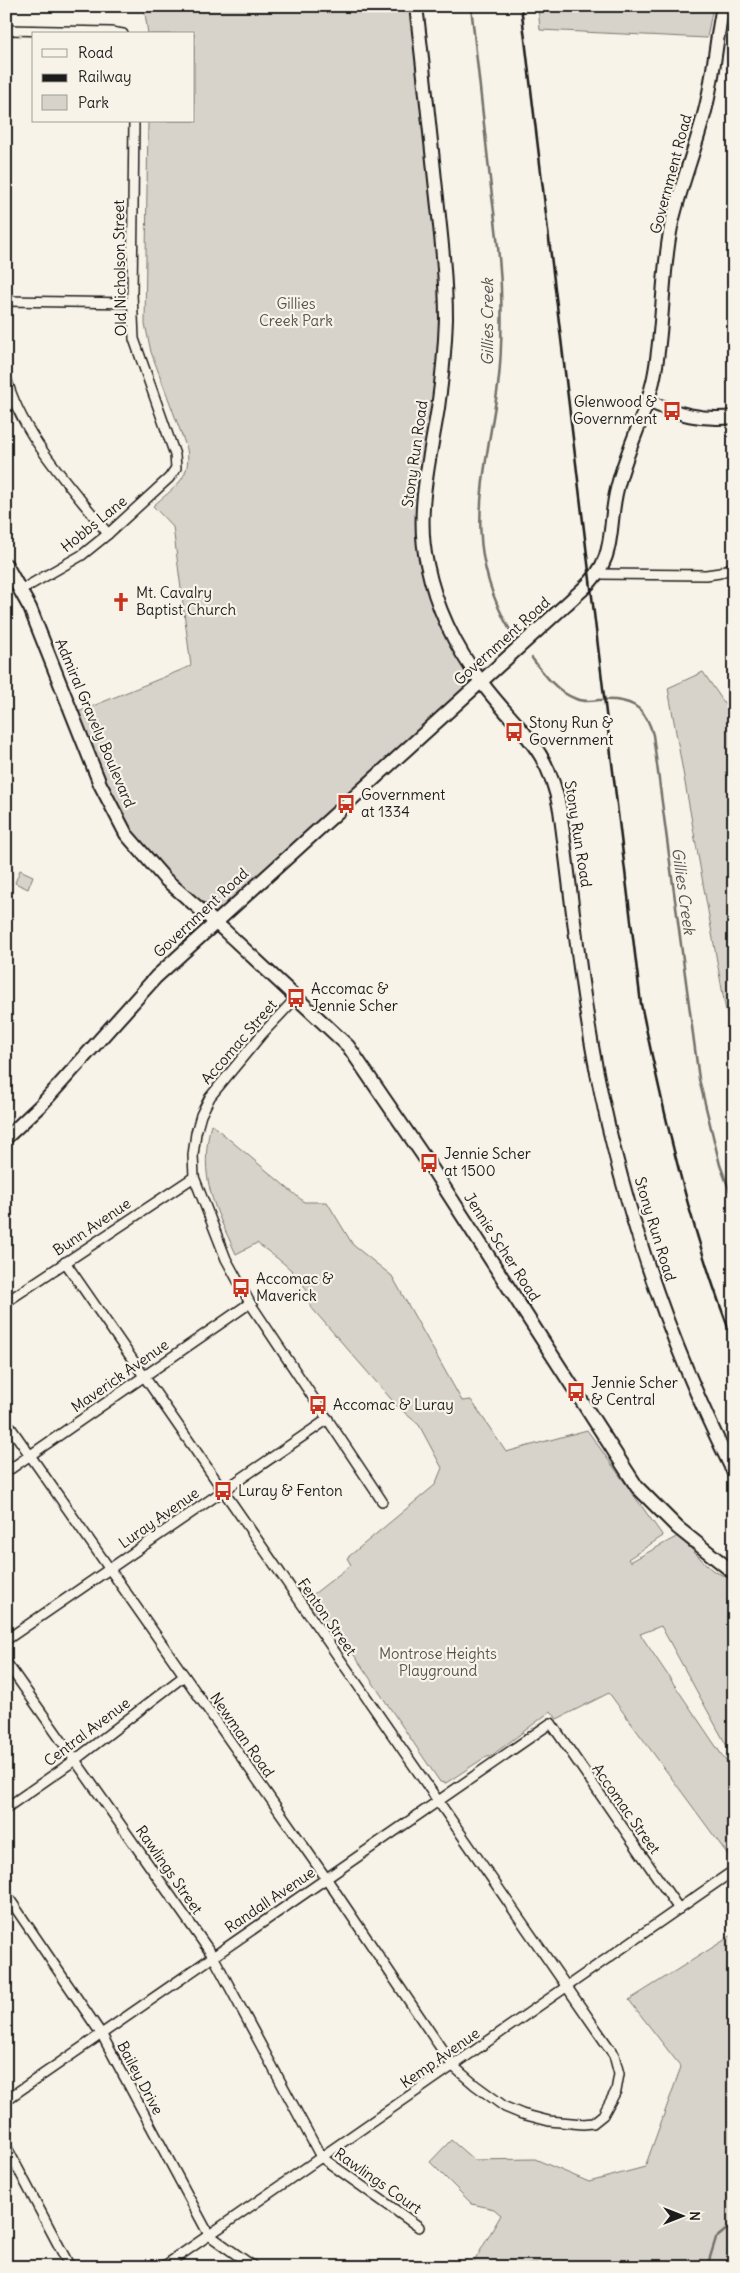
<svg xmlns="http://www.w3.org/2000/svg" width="740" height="2273" font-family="Delius,sans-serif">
	<rect width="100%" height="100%" fill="#f7f3e8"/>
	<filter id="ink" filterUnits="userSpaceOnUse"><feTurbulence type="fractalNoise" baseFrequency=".02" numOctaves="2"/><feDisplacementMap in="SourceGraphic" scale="10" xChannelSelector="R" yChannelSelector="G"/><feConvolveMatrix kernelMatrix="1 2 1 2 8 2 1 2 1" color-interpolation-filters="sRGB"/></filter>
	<g filter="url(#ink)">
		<g fill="#d7d3cb" stroke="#7a7874">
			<path d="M 144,6 L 416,6 L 445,290 L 425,486 L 432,585 L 481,682 L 215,922 L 138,849 L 71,715 L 191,666 L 173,527 L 153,506 C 173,488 192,479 187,449 L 151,352 L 145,324 L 148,121 L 194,121 L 194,34 L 148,34 Z"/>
			<polygon points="538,6 713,6 707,38 540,30"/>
			<polygon points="703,672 734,717 734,1056 668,688"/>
			<polygon points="20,870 33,876 28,889 15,883"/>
			<path d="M 211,1124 L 304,1202 L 327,1202 L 353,1245 L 392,1276 L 462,1401 L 471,1400 L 506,1452 L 587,1430 L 663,1536 L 628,1559 L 630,1562 L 678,1536 L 712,1570 L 734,1581 L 734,1759 L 661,1626 L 640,1634 L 734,1773 L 734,1863 L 609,1693 L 557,1719 L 551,1711 L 491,1756 L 484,1758 L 446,1783 L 440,1782 L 352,1652 L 306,1600 L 351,1565 L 347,1558 L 435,1485 L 442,1468 L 419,1425 L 398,1407 L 310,1306 C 311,1279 276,1258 257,1243 L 236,1254 C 214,1206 198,1178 211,1124 Z"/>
			<polygon points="734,1934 734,2267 573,2267 540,2261 521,2267 471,2267 501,2215 494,2209 472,2204 430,2162 451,2140 474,2160 535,2159 589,2182 645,2167 681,2067 629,2000"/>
		</g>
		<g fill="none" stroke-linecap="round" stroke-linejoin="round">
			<g stroke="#72716c" stroke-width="2.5">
				<path d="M 471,6 C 477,64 484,121 490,179 C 494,215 500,252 501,288 C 502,320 502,354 498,386 C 485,478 460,545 511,632"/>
				<path d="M 532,658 C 544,674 557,692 576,699 C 583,702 592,701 599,700 C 629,698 645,705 653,735 L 699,1079 L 720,1165 L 734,1202"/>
				<polyline points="707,2267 716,2238 734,2223"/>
			</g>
			<g stroke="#1c1c1c" stroke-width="12">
				<g id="street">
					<polyline points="6,30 111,32 123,34"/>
					<polyline points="6,301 132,303"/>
					<path d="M 6,377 C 22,437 71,486 108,534"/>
					<polyline points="598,574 706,575 720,573 734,566"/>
					<polyline points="21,590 82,555 108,534 169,478 176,468 175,455 134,339 132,293 134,121"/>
					<polyline points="296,998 262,1034 210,1097 201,1115 196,1133 193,1155 194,1177 226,1259 250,1303 382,1501"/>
					<polyline points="6,1302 194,1177"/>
					<polyline points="6,1421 326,1878 453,2066 475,2085 505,2107 522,2114 549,2121 583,2124 593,2123 603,2115 616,2091 619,2074 614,2055 65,1262"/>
					<polyline points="6,1472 250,1303"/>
					<polyline points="6,1640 328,1419"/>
					<polyline points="6,1662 213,1956 321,2157 419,2227"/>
					<polyline points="6,1808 75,1760 184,1676"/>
					<polyline points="6,1894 102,2035 209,2235 254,2267"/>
					<polyline points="6,2100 551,1723 679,1909"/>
					<polyline points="6,2146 70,2267"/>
					<polyline points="163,2267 733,1871"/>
				</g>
			</g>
			<g stroke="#1c1c1c" stroke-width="16">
				<g id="secondary">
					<path d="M 416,6 C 423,64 429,122 435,180 C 440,226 446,273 446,319 C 445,349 442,379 438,408 C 430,460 415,512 427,564 C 436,608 455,647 482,683 C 518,731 548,745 560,810 C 572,898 580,986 597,1073 C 624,1211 671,1347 734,1473"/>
					<path d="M 648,401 C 677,414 702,421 734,417"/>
					<polyline points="6,565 30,608 100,784 126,834 165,879 225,931 348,1046 433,1170 637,1487 678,1528 734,1573"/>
					<path d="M 6,1138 L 42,1104 L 156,977 L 583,589 C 618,558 607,529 617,489 C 626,450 646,416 654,377 C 664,328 661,277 671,227 C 680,186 696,148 706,107 C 714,74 716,40 723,6"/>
				</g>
			</g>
			<use href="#street" stroke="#f7f3e8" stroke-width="9"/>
			<use href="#secondary" stroke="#f7f3e8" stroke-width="12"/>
			<path stroke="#1c1c1c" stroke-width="2.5" d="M 521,6 L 641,1004 C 665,1120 691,1233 734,1343"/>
		</g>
	</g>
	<defs>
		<g id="bus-bare" transform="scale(1.5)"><path d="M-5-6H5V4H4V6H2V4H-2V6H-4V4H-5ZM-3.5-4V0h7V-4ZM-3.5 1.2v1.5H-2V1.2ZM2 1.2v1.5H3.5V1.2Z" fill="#c8321e" stroke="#f7f3e8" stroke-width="2.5" paint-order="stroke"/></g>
		<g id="church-bare" transform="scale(1.5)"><path d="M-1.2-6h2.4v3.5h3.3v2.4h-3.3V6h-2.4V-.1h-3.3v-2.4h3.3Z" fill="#c8321e" stroke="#f7f3e8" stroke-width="2.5" paint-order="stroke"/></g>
	</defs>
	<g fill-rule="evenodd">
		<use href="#bus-bare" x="672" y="411"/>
		<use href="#church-bare" x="121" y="602"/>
		<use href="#bus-bare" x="514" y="732"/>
		<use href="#bus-bare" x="346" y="804"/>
		<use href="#bus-bare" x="296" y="998"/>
		<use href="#bus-bare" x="429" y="1163"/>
		<use href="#bus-bare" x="241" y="1288"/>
		<use href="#bus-bare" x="576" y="1392"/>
		<use href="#bus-bare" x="318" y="1405"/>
		<use href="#bus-bare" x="223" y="1491"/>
	</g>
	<g text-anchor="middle" stroke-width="4.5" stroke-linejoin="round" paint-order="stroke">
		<g font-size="15" fill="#1c1c1c" stroke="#f7f3e8">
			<text transform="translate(671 174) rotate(-75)" y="5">Government Road</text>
			<text transform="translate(120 268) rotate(-91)" y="5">Old Nicholson Street</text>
			<text transform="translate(415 454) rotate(-82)" y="5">Stony Run Road</text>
			<text transform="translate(94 524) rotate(-39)" y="5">Hobbs Lane</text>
			<text transform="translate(502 641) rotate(-42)" y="5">Government Road</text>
			<text transform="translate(95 723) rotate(67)" y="5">Admiral Gravely Boulevard</text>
			<text transform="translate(578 834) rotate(81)" y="5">Stony Run Road</text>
			<text transform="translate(201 913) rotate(-43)" y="5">Government Road</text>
			<text transform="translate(239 1042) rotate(-49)" y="5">Accomac Street</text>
			<text transform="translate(92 1227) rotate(-34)" y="5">Bunn Avenue</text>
			<text transform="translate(655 1229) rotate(73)" y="5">Stony Run Road</text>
			<text transform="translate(502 1247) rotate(57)" y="5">Jennie Scher Road</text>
			<text transform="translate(120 1376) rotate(-35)" y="5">Maverick Avenue</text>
			<text transform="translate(159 1518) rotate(-35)" y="5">Luray Avenue</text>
			<text transform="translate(327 1617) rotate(55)" y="5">Fenton Street</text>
			<text transform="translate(87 1732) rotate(-37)" y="5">Central Avenue</text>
			<text transform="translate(242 1735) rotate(55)" y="5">Newman Road</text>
			<text transform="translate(626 1809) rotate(55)" y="5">Accomac Street</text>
			<text transform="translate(169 1870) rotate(55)" y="5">Rawlings Street</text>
			<text transform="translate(270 1900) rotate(-34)" y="5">Randall Avenue</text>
			<text transform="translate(440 2058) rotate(-35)" y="5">Kemp Avenue</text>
			<text transform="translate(140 2078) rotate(62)" y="5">Bailey Drive</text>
			<text transform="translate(378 2181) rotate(35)" y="5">Rawlings Court</text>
		</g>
		<g font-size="15" fill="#545351" stroke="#f7f3e8">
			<text x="296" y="309">Gillies<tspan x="296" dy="17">Creek Park</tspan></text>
			<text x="438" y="1659">Montrose Heights<tspan x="438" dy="17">Playground</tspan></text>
		</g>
		<g font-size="15" fill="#1c1c1c" stroke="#f7f3e8" text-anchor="start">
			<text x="657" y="407" text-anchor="end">Glenwood &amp;<tspan x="657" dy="17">Government</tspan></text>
			<text x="136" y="598">Mt. Cavalry<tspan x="136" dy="17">Baptist Church</tspan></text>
			<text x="529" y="728">Stony Run &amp;<tspan x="529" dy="17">Government</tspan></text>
			<text x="361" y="800">Government<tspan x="361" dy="17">at 1334</tspan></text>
			<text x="311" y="994">Accomac &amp;<tspan x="311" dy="17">Jennie Scher</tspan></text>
			<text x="444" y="1159">Jennie Scher<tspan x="444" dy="17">at 1500</tspan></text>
			<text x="256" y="1284">Accomac &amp;<tspan x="256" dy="17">Maverick</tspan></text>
			<text x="591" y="1388">Jennie Scher<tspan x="591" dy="17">&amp; Central</tspan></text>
			<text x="333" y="1410">Accomac &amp; Luray</text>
			<text x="238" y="1496">Luray &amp; Fenton</text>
		</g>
		<g font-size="16" font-style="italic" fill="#565452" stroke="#f7f3e8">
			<text transform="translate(487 322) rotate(-90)" y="6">Gillies Creek</text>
			<text transform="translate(684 891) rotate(82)" y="6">Gillies Creek</text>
		</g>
	</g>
	<rect width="740" height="2273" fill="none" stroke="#f7f3e8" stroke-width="25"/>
	<rect x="12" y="12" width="715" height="2248" fill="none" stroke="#1c1c1c" stroke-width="2" filter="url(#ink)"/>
	<rect x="32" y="32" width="162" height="90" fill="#f7f3e8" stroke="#9f9d96"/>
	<rect x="42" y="49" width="25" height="8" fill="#f7f3e8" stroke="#9f9d96"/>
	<text x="78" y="58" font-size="15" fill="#1c1c1c">Road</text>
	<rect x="42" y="74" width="25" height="8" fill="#1c1c1c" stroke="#9f9d96"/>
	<text x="78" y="82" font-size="15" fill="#1c1c1c">Railway</text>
	<rect x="42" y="95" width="25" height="15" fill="#d7d3cb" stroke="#9f9d96"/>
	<text x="78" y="108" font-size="15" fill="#1c1c1c">Park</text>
	<g transform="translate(682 2216) rotate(90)" stroke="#f7f3e8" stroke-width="4" paint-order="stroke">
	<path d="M0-4L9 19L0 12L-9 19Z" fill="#1c1c1c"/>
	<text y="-8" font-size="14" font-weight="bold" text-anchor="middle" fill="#1c1c1c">N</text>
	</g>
</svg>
